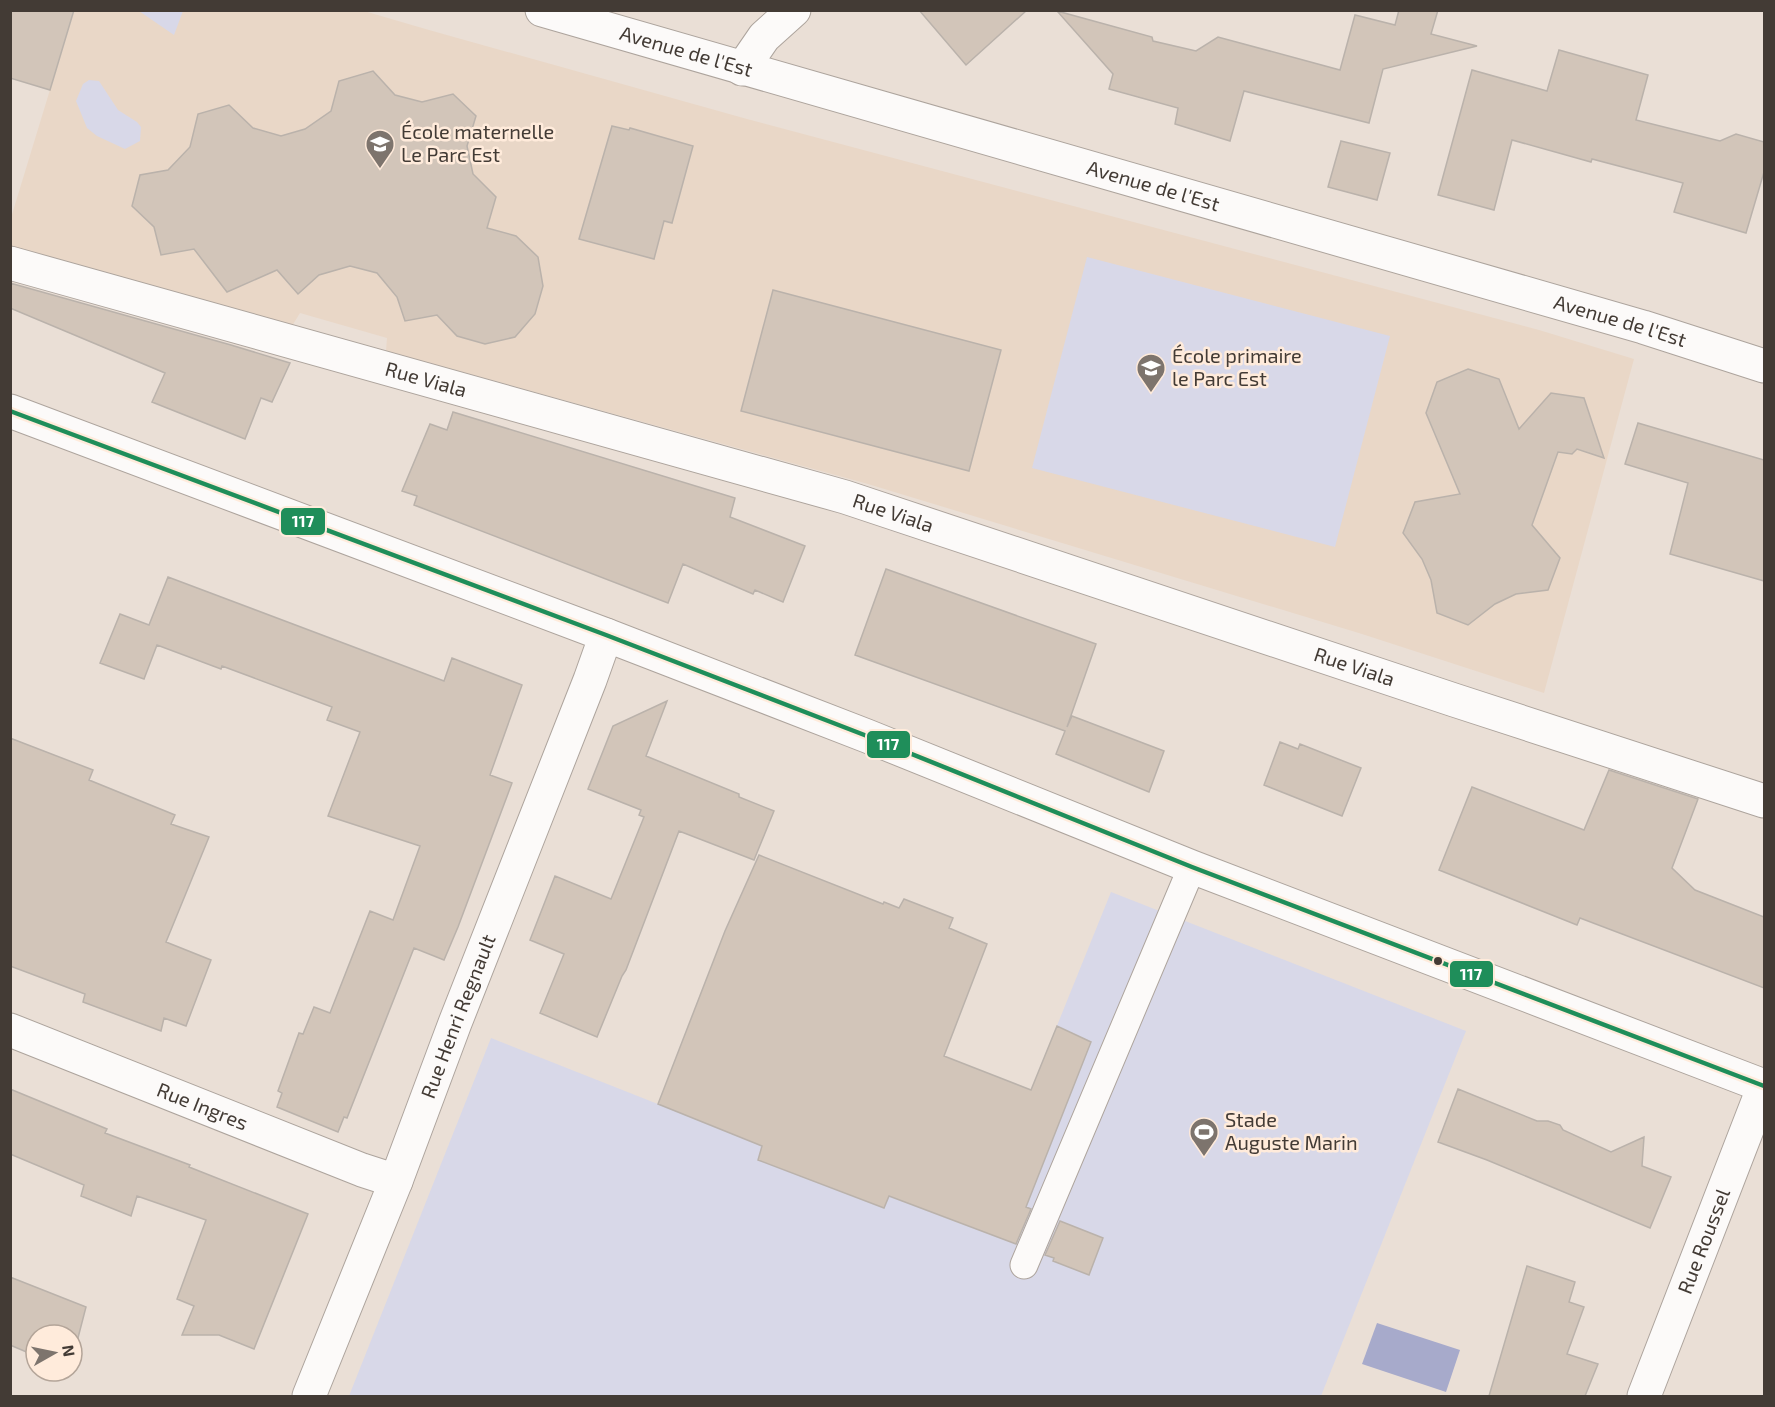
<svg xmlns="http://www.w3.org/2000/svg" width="1775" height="1407" viewBox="0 0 1775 1407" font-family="'Exo 2',sans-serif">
<rect width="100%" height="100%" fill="#eadfd6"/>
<path fill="#e9d7c7" d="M74 11H364L429 30 747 119 1539 330 1634 359 1544 693 1362 634 868 484 386 351 387 338 300 313 292 326 11 251 10 221Z"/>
<path fill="#d8d8e8" d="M139 11H183L174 35Z
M89 80 99 81 118 110 137 122 141 127 140 141 125 149 97 136 87 128 76 101 83 84Z
M1087 257 1390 336 1335 547 1032 468Z
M1111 892 1466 1031 1321 1396H349L491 1038 964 1225 1021 1087 1031 1090Z"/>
<path fill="#a7aacb" d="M1377 1323 1460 1350 1446 1392 1362 1364Z"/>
<path fill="#d2c5b9" stroke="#bab2ab" stroke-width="1.5" d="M10 10H74L50 90 10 78Z
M919 10H1027L966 65Z
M1399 10H1438L1431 34 1477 46 1383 69 1369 123 1244 91 1230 141 1175 124 1178 108 1109 89 1113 74 1057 11 1152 37 1153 41 1196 51 1218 37 1340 70 1355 15 1395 25Z
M1559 50 1648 75 1636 120 1720 141 1736 134 1764 142V172L1746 233 1674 212 1683 183 1592 159 1591 162 1512 140 1494 210 1438 195 1472 70 1547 91Z
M373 71 395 95 422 102 453 94 476 116 467 146 473 174 496 197 487 228 516 236 538 257 543 286 535 314 515 337 485 344 457 336 437 315 405 321 397 297 377 273 350 266 319 275 298 294 277 270 227 292 194 249 161 255 154 227 132 206 140 175 168 170 190 147 198 114 229 105 253 128 281 136 305 129 331 111 339 81Z
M612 126 629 130 630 128 693 146 672 223 664 221 654 259 579 239Z
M1341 141 1390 153 1377 200 1328 187Z
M10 283 231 345 290 363 272 402 261 398 245 439 152 402 165 373 10 308Z
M773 290 1001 350 969 471 741 411Z
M1468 369 1499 379 1519 429 1551 393 1584 398 1604 458 1577 449 1572 454 1558 452 1532 525 1560 558 1548 590 1516 594 1495 604 1468 625 1437 613 1431 580 1422 559 1403 533 1415 502 1460 494 1426 413 1437 382Z
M453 412 735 498 730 517 805 546 783 602 755 590 753 594 683 564 668 603 414 505 417 496 402 491 430 424 447 430Z
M1638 423 1764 460V581L1670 554 1688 483 1625 464Z
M886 569 1096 644 1067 727 1072 716 1164 751 1149 792 1056 754 1065 731 855 655Z
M168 577 444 681 452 658 522 685 490 775 512 783 458 927 444 960 414 948 347 1118 344 1117 338 1132 277 1107 282 1093 278 1091 299 1033 303 1034 314 1007 330 1013 370 911 393 920 420 846 328 816 360 732 327 720 332 707 222 666 221 669 157 645 144 679 100 663 120 614 149 625Z
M667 701 646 756 739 794V797L774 811 754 860 679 831 626 970 622 976 597 1037 540 1013 564 954 530 940 555 876 611 899 644 817 639 815 641 810 588 789 613 726Z
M10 738 93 770 89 780 175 815 171 824 209 837 166 942 211 960 186 1026 164 1018 161 1031 83 1002 85 994 10 966Z
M1280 742 1298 749 1300 744 1361 768 1342 816 1264 785Z
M1609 770 1698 799 1672 868 1695 890 1764 917V988L1580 918 1577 925 1439 870 1472 787 1584 830Z
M759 855 883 904 884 902 899 908 904 899 953 918 949 928 987 944 944 1056 1031 1090 1057 1026 1091 1042 1026 1207 1031 1209 1016 1244 889 1196 884 1208 758 1160 762 1146 658 1104 725 931Z
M10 1089 107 1129 105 1133 190 1165 189 1167 308 1214 254 1349 219 1335H182L194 1306 177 1299 206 1220 137 1196 131 1216 81 1196 84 1185 10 1154Z
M1458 1089 1537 1121H1548L1560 1125 1563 1130 1611 1152 1644 1137 1642 1166 1671 1177 1650 1228 1487 1160 1438 1142Z
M1060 1221 1103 1238 1089 1275 1053 1261 1054 1258 1045 1255Z
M1527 1266 1575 1282 1569 1302 1584 1307 1567 1354 1598 1364 1585 1396H1489Z
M10 1277 86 1307 72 1361V1335H36V1356L10 1345Z"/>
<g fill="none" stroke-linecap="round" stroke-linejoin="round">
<g stroke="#ada49d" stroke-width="29">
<path id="service" d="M1024 1265 1192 867"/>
</g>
<g stroke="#ada49d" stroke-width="35">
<g id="minor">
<path id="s1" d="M542 10 1643 327 1764 366"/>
<path d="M742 69 764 37 794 10"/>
<path id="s2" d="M10 263 845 497 1454 700 1764 801"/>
<path id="s3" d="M10 1030 362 1170 396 1181"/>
<path id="s4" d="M309 1396 396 1181 455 1023 590 680 606 635"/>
<path id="s5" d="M1644 1396 1764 1086"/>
</g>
</g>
<g stroke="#ada49d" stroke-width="35">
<path id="secondary" d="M10 411 606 635 867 736 1192 867 1764 1086"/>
</g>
<use href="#service" stroke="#fcfaf9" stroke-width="27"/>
<use href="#minor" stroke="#fcfaf9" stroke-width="33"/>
<use href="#secondary" stroke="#fcfaf9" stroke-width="33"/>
<g stroke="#ffebdb" stroke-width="9">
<path id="bus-1" d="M10 411 606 635 867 736 1192 867 1764 1086"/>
</g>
<use href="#bus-1" stroke="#1f8e5a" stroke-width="4.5"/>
</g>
<defs>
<g id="school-pin" transform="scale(1.5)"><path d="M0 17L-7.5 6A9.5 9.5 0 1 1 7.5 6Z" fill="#7d746d" stroke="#ffebdb"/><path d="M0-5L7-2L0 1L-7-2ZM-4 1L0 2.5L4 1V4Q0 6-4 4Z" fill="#fff"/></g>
<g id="stadium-pin" transform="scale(1.5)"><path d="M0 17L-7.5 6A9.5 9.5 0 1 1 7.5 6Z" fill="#7d746d" stroke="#ffebdb"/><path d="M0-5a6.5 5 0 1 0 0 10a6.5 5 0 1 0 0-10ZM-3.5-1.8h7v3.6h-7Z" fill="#fff"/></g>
</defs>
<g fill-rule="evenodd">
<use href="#school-pin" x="380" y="144"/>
<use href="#school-pin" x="1151" y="368"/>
<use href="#stadium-pin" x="1204" y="1132"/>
</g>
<circle fill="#433b35" stroke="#ffebdb" stroke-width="2" cx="1438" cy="961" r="5"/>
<g text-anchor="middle" stroke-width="5" stroke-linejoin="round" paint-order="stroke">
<g font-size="20" fill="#433b35" stroke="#ffebdb">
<text dy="7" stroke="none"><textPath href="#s1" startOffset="150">Avenue de l'Est</textPath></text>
<text dy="7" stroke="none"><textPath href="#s1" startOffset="636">Avenue de l'Est</textPath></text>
<text dy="7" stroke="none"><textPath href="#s1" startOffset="1122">Avenue de l'Est</textPath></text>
<text dy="7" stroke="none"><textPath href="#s2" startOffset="432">Rue Viala</textPath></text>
<text dy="7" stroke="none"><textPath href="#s2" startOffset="918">Rue Viala</textPath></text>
<text dy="7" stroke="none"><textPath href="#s2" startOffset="1404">Rue Viala</textPath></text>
<text dy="7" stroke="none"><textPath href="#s4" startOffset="408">Rue Henri Regnault</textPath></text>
<text dy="7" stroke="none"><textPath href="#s3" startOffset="207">Rue Ingres</textPath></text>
<text dy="7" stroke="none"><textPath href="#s5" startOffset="166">Rue Roussel</textPath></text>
</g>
<g font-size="20" fill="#433b35" stroke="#ffebdb" text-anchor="start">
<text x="401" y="139">École maternelle<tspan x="401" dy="23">Le Parc Est</tspan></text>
<text x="1172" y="363">École primaire<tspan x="1172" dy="23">le Parc Est</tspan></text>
<text x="1225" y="1127">Stade<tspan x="1225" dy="23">Auguste Marin</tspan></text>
</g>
</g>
<g stroke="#ffebdb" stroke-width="2">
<rect x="280" y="507" width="46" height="29" rx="6" fill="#1f8e5a"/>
<rect x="866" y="730" width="45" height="29" rx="6" fill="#1f8e5a"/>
<rect x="1449" y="960" width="45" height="28" rx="6" fill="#1f8e5a"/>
</g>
<g font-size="16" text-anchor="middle" font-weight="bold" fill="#fff">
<text x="303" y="527">117</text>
<text x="888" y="750">117</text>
<text x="1471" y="980">117</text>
</g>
<rect width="1775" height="1407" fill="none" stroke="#433b35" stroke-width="24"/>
<g transform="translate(54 1353) rotate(81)"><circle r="28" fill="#ffebdb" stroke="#b4a599" stroke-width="1.5"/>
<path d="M0-4.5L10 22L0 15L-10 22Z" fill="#7d746d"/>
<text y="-9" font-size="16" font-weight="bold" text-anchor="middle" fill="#433b35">N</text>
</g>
</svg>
